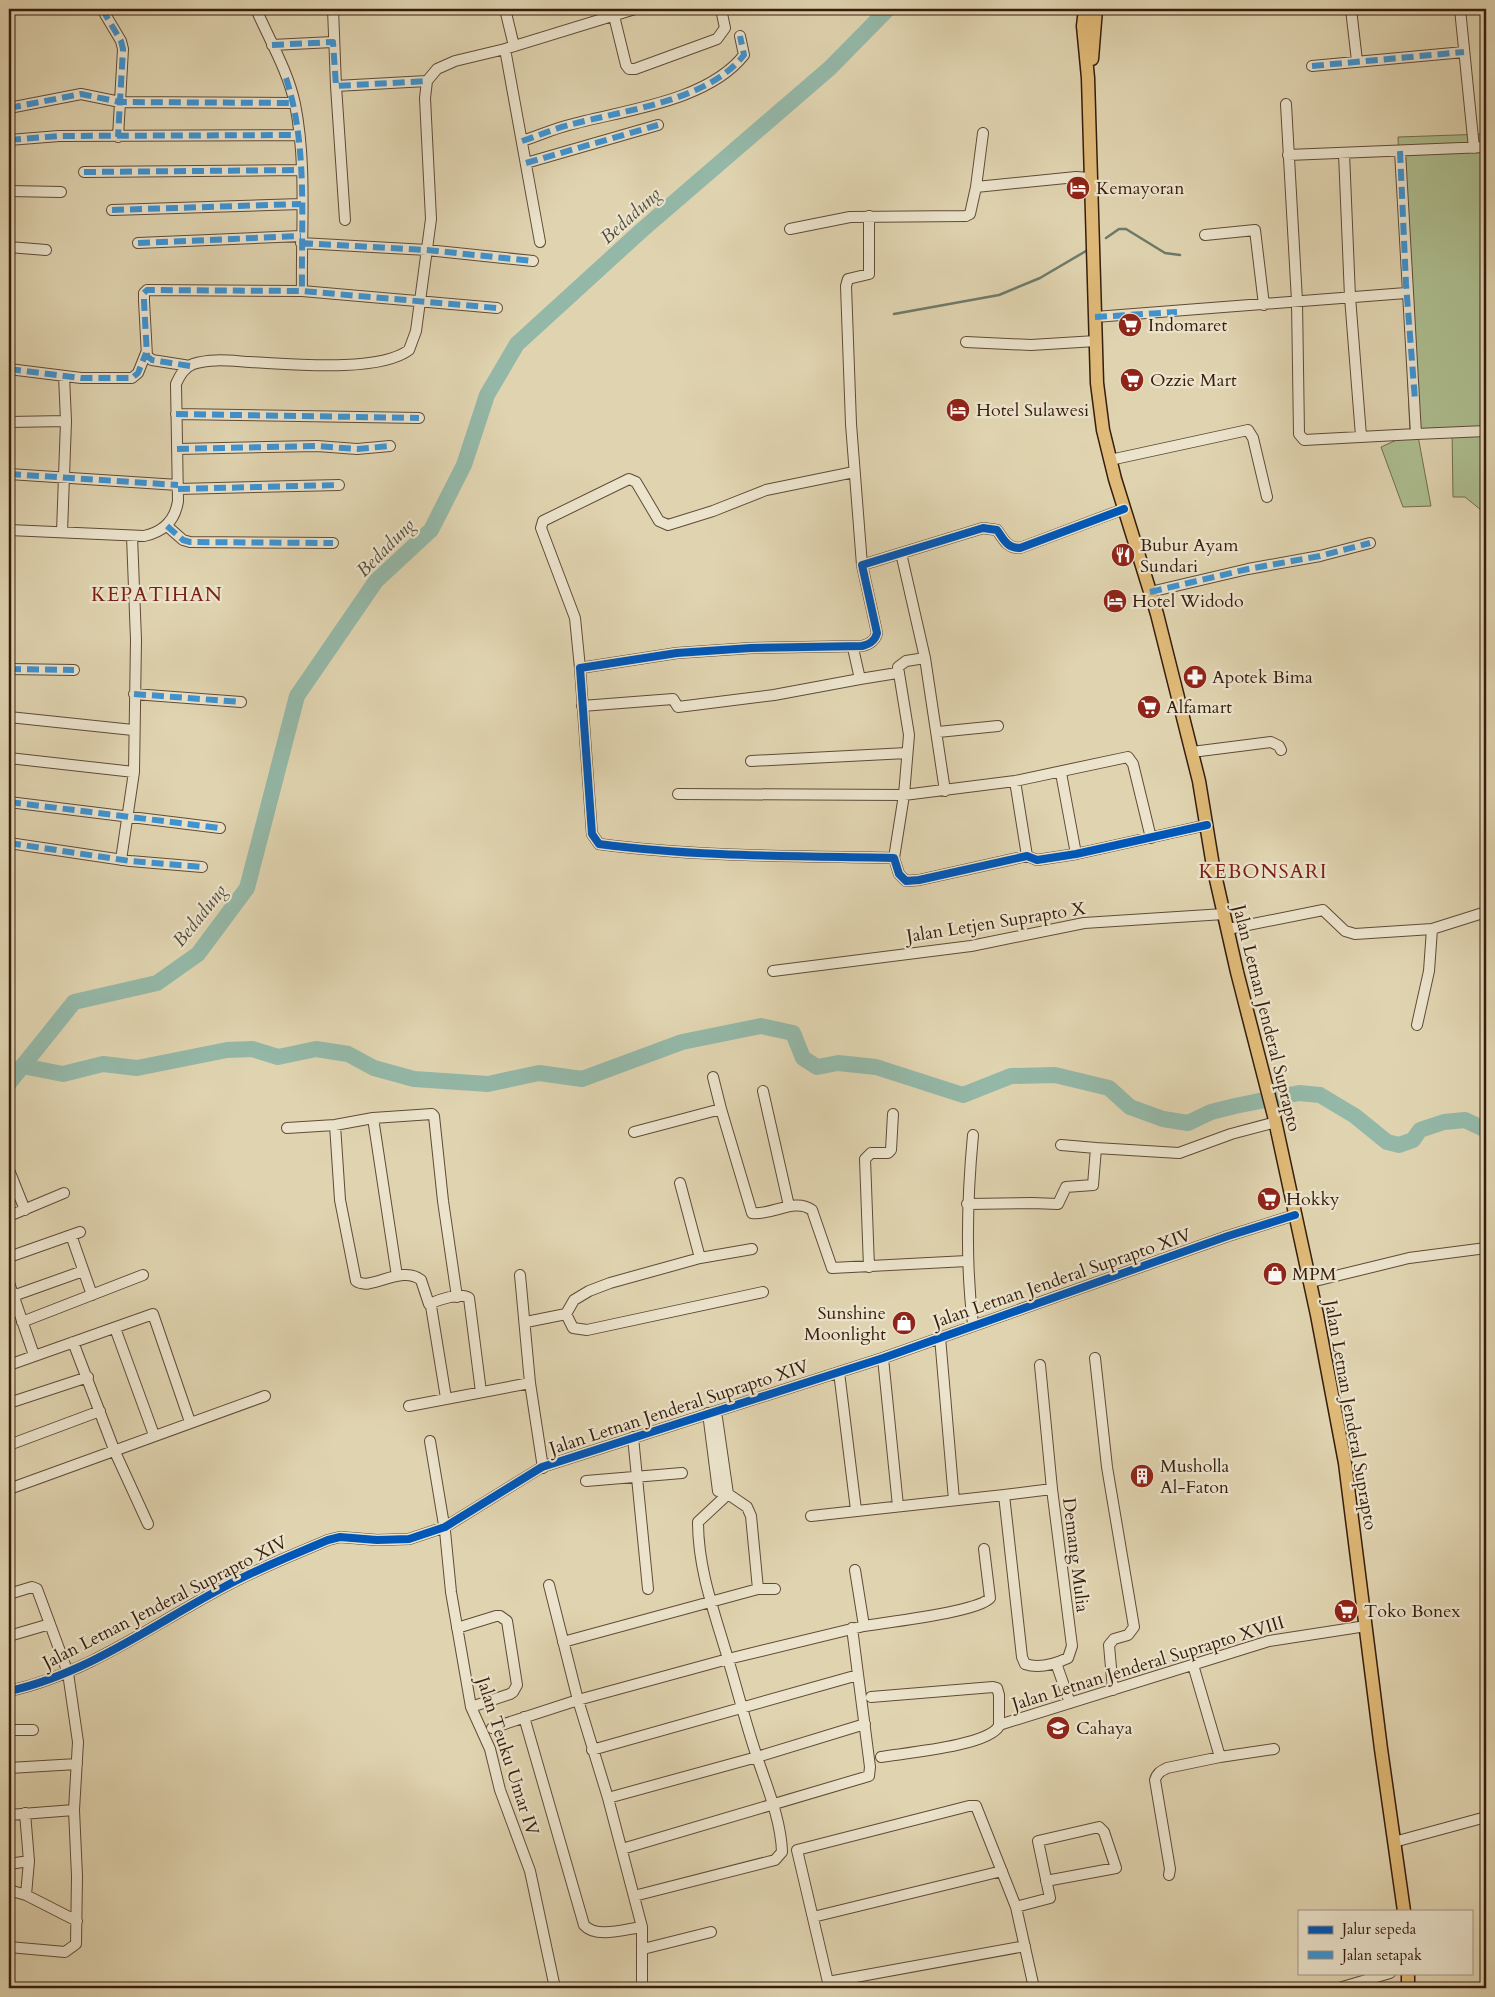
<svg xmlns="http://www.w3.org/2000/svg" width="1495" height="1997" viewBox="0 0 1495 1997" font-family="Cardo,serif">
<rect width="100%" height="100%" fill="#e0d4b0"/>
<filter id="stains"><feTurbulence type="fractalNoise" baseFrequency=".004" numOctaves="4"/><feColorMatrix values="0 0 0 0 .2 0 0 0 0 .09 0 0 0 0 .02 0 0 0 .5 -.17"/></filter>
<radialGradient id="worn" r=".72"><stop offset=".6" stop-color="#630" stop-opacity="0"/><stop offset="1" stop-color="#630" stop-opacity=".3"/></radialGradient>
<path fill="#adbe90" stroke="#726e4e" d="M1486 134V514L1465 497H1453L1452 430 1418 436 1431 506 1403 507 1381 447 1410 434 1398 137Z"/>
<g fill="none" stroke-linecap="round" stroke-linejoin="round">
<path stroke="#6e7a6a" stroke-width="2.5" d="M1106 238 1119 229H1126L1165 253 1180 255
M894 314 999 295 1040 278 1086 251"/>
<path stroke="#94b8a8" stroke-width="16" d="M22 1066 63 1074 103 1064 137 1068 227 1050 252 1049 278 1057 316 1049 348 1054 374 1068 414 1079 488 1084 539 1073 582 1079 682 1042 761 1026 793 1033 803 1058 817 1067 838 1063 876 1067 963 1095 1011 1076 1055 1075 1109 1088 1130 1107 1163 1119 1188 1123 1211 1112 1235 1106 1299 1093 1320 1095 1355 1116 1387 1142 1399 1145 1413 1140 1420 1130 1444 1122 1465 1120 1486 1130
M9 1083 74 1002 157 983 198 954 247 888 297 696 376 581 431 530 464 465 487 395 517 344 642 230 830 68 888 9"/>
<g stroke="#604b36" stroke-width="12">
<path id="minor" d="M102 9 121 41 123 49 118 137
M256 9C269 39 288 71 295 104 307 164 301 230 302 291
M333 9 336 86 427 81
M505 9 514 46
M1351 9 1357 61
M1460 9 1474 148
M614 16 626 65 629 69H635L717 39 725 28 721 9
M272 45 333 42
M505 49 540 242
M1312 66 1464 52
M336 86 345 220
M1286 104 1297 301 1299 434 1304 440 1416 434 1400 151
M9 108 81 94 120 102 294 103
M9 140 59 136 299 135
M522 141C538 136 553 129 569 125 623 110 707 102 744 55L740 36
M1344 153 1350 297 1361 436
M1288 155 1486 147
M526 163 658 125
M84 172 301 170
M976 187 983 133
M9 191 61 192
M112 210 301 204
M790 229 850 217 966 216 970 214 976 187 1076 177 1090 178
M1205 235 1255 230 1264 305
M138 243 301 236
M301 243 427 250 533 261
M9 247 46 250
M1095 317 1406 293
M966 342 1031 345 1096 341
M190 366 152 360 147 356 144 301V293L147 290 302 291 497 308
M9 369 81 378H132L138 373 146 353
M176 414 419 418
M9 422 66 421
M1416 434 1486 431
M177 449 317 446 357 449 390 446
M1110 460 1248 430 1253 438 1267 497
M9 474 178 485
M178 489 339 485
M1124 509 1020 548C1007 548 1004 540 997 530L983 528 862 565 877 633C875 641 870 644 862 646L751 648 677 653 580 668 592 834 599 844C696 857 796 856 894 858L899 874 906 881 919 880 1027 856 1037 860 1076 854 1207 825
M167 526 183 540 190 542 333 543
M9 530 144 536C163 532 175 521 178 501L176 384C180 375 184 368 193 364 211 358 232 361 250 362 290 364 378 373 409 350L416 331 431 219 425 98 427 81 437 69 455 61 505 49 635 9
M62 532 66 421 64 376
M901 553 925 658 945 791
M862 565 851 424 846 286 848 279 869 274V216
M1150 592 1248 569 1320 556 1370 543
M580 668 575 618 541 528 543 521 629 479 636 482 659 521 668 525 713 511 766 490 854 472
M9 669 74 670
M860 679 897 673
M134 694 241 702
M582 706 673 699 678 707 774 695 860 679 853 648
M9 717 133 730
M938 732 998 726
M1192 752 1271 742 1279 746 1281 750
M9 758 134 772
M751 761 907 753
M1061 773 1076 854
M1015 781 1027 856
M678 794 904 795 1015 781 1128 757 1133 764 1151 838
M9 802 220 828
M9 843 130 861 202 867
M894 858 904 795 909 735 898 667 906 661 925 658
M121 860 134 772 136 640 132 536
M1228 929 1323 910 1345 931 1355 934 1432 929 1486 912
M773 971 971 946 1084 923 1224 914
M1417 1025 1429 971 1432 929
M713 1077 721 1109
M763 1091 789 1206
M373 1118 397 1276
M335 1125 340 1200 356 1281C371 1292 401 1264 421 1280L429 1304
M287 1128 335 1125 373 1118 432 1114 434 1116 443 1201 457 1297
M634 1132 721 1109 752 1213C771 1216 795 1197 812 1210L832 1268 967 1261
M973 1135C967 1199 965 1260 973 1324
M1061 1145 1096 1148
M9 1170 25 1210
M680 1183 700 1258
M967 1204 1032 1203 1058 1204 1066 1187 1093 1185 1096 1148 1179 1153 1231 1134 1276 1122
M9 1216 64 1193
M71 1235 92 1295
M9 1257 80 1232
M869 1267 865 1159 871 1153H888L891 1150 893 1114
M520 1275 530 1383 543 1468
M1311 1282 1409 1258 1486 1248
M9 1283 34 1355
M13 1296 83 1271
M566 1314 573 1328 587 1330 763 1292
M22 1322 143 1275
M526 1322 566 1314 574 1300 589 1291 610 1283 700 1258 752 1249
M115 1328 154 1435
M940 1337 954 1500
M73 1342 115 1452 148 1524
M883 1358 898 1506
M1095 1358 1107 1467 1134 1627 1128 1635 1114 1639 1109 1645 1113 1690
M9 1365 153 1314 190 1422
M1040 1365 1052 1489
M839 1372 856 1510
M446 1398 431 1306 429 1304C438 1300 460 1292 469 1298L481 1392
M9 1403 88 1377
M409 1406 530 1383
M708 1413 718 1491
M633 1437 648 1589
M430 1441 445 1531 451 1592 471 1707 490 1749 500 1790 530 1871 555 1988
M9 1445 100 1411
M586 1481 682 1473
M9 1489 265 1396
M1052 1489 1072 1646 1068 1658C1055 1664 1039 1669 1025 1664L1022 1657 1004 1495Z
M728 1494 747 1507 751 1516 758 1589
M811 1516 1004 1495
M855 1570 864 1626C888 1622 978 1612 990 1598L984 1549
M549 1585 578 1700 608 1798 642 1927V1988
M9 1594 32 1587 37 1589 68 1673 78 1742 74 1810 77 1876 76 1944 65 1952 9 1947
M457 1628 496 1616H500L507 1621 517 1685 513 1692 510 1694 471 1707
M9 1636 50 1624
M563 1642 758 1589H775
M1056 1663 1070 1703
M9 1691C87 1674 154 1624 224 1587 257 1569 293 1555 328 1540L340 1537 377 1540 409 1539 445 1527 542 1467 883 1358 1228 1236 1295 1215
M871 1697 993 1687 997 1688 999 1695V1726C988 1746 904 1753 881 1757
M524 1717 584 1925C596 1939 626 1929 642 1927
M999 1725 1269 1641 1366 1626
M492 1728 578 1700 728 1659 864 1626
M9 1730H33
M592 1750 858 1675
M1220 1757 1274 1749
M9 1768 77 1764
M608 1798 757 1757 865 1724
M25 1813 29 1861 26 1895
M9 1815 74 1810
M1394 1842 1486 1817
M622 1849 869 1776 870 1767 852 1628
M9 1864 29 1861
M1169 1875 1170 1869 1155 1780C1157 1773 1161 1771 1167 1768L1220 1757 1193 1665
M9 1890 26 1895 77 1921
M634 1896 775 1860 782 1852C781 1820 767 1787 757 1757 746 1725 738 1692 728 1659 715 1614 698 1570 698 1522L728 1494 717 1418
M1016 1907 1050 1898 1038 1841 1099 1827 1104 1832 1116 1868 1046 1881
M813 1917 1002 1871
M1025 1946 828 1982 797 1850 969 1806H976L1016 1907 1034 1988
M643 1949 711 1932
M1339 1988 1390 1973"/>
</g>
<g stroke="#361d0d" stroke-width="15">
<path id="major" d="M1085 9 1083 26 1088 78 1097 383 1103 430 1115 479 1157 614 1199 781 1213 866 1237 972 1274 1116 1317 1315 1345 1463 1381 1749 1404 1911
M1092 59 1096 9
M1408 1973V1988"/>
</g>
<use href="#minor" stroke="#ebe3cc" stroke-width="10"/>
<use href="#major" stroke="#e0ba78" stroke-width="12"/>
<path stroke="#3e94d2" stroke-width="6" stroke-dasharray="12 6" stroke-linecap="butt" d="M102 9 121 41 123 49 118 137
M272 45 333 42 336 86 427 81
M1312 66 1464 52
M286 78C308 146 301 220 302 291
M9 108 81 94 120 102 294 103
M9 140 59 136 299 135
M522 141C538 136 553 129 569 125 623 110 707 102 744 55L740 36
M1400 151 1406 284 1415 400
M526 163 658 125
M84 172 301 170
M112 210 301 204
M138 243 301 236
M301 243 427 250 533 261
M1095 317 1177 312
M190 366 152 360 147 356 144 301V293L147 290 302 291 497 308
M9 369 81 378H132L138 373 146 353
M176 414 419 418
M177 449 317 446 357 449 390 446
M9 474 178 485
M178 489 339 485
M167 526 183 540 190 542 333 543
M1150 592 1248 569 1320 556 1370 543
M9 669 74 670
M134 694 241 702
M9 802 220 828
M9 843 130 861 202 867"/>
<g stroke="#ebe3cc" stroke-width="11">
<path id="cycleway" d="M1124 509 1020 548C1007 548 1004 540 997 530L983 528 862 565 877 633C875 641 870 644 862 646L751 648 677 653 580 668 592 834 599 844C696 857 796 856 894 858L899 874 906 881 919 880 1027 856 1037 860 1076 854 1207 825
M9 1691C87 1674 154 1624 224 1587 257 1569 293 1555 328 1540L340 1537 377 1540 409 1539 445 1527 542 1467 883 1358 1228 1236 1295 1215"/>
</g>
<use href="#cycleway" stroke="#0057b8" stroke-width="8"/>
</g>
<defs>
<g id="hotel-disc" transform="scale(1.25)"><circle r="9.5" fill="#8f2418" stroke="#ebe3cc"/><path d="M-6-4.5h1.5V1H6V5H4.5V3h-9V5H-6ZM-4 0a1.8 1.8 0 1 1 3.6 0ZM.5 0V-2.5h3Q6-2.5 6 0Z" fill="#fff"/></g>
<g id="supermarket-disc" transform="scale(1.25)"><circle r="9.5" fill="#8f2418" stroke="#ebe3cc"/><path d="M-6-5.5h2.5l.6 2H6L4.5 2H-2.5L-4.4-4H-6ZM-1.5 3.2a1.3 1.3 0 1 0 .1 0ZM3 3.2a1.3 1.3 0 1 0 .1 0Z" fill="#fff"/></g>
<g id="restaurant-disc" transform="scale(1.25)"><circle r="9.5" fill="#8f2418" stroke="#ebe3cc"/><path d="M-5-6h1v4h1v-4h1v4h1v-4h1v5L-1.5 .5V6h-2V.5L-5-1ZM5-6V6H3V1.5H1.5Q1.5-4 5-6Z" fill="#fff"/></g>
<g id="pharmacy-disc" transform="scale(1.25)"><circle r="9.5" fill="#8f2418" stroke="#ebe3cc"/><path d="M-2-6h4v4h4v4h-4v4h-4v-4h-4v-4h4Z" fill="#fff"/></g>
<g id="shop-disc" transform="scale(1.25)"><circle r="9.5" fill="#8f2418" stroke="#ebe3cc"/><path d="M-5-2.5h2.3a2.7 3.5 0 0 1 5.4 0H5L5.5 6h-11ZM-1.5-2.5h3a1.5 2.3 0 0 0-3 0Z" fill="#fff"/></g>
<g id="building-disc" transform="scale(1.25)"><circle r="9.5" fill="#8f2418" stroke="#ebe3cc"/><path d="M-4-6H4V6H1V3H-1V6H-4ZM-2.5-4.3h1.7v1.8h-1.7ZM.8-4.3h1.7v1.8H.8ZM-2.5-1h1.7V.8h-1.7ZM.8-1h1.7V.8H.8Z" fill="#fff"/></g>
<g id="school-disc" transform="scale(1.25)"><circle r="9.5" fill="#8f2418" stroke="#ebe3cc"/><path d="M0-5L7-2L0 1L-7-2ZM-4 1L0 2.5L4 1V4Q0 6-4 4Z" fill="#fff"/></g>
</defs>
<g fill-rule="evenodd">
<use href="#hotel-disc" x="1078" y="188"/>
<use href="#supermarket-disc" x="1130" y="325"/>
<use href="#supermarket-disc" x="1132" y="380"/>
<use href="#hotel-disc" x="958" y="410"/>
<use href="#restaurant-disc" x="1123" y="555"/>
<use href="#hotel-disc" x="1115" y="601"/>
<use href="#pharmacy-disc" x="1195" y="677"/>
<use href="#supermarket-disc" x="1149" y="707"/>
<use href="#supermarket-disc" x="1269" y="1199"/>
<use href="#shop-disc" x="1275" y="1274"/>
<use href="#shop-disc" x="904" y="1323"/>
<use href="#building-disc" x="1142" y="1476"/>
<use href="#supermarket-disc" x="1346" y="1611"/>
<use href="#school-disc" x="1058" y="1728"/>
</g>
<g text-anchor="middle" stroke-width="4.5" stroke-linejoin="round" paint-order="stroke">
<g font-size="18" fill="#361d0d" stroke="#ebe3cc" text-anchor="start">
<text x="1096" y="194">Kemayoran</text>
<text x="1148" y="331">Indomaret</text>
<text x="1150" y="386">Ozzie Mart</text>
<text x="976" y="416">Hotel Sulawesi</text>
<text x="1140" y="551">Bubur Ayam<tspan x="1140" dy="21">Sundari</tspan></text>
<text x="1132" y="607">Hotel Widodo</text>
<text x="1212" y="683">Apotek Bima</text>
<text x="1166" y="713">Alfamart</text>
<text x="1286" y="1205">Hokky</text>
<text x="1292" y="1280">MPM</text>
<text x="886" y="1319" text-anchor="end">Sunshine<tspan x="886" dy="21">Moonlight</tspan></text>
<text x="1160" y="1472">Musholla<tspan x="1160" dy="21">Al-Faton</tspan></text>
<text x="1364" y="1617">Toko Bonex</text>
<text x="1076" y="1734">Cahaya</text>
</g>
<g font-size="18" fill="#361d0d" stroke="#ebe3cc">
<text transform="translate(996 922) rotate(-9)" y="6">Jalan Letjen Suprapto X</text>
<text transform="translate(1267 1018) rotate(76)" y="6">Jalan Letnan Jenderal Suprapto</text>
<text transform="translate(1062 1278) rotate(-19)" y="6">Jalan Letnan Jenderal Suprapto XIV</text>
<text transform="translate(679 1407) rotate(-18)" y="6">Jalan Letnan Jenderal Suprapto XIV</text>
<text transform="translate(1351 1415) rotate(80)" y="6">Jalan Letnan Jenderal Suprapto</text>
<text transform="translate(1076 1555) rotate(83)" y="6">Demang Mulia</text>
<text transform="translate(165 1602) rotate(-27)" y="6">Jalan Letnan Jenderal Suprapto XIV</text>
<text transform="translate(1148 1663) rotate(-17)" y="6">Jalan Letnan Jenderal Suprapto XVIII</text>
<text transform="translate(508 1756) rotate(72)" y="6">Jalan Teuku Umar IV</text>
</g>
<g font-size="19" font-style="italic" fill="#524c3c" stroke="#ebe3cc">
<text transform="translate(630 215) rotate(-42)" y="7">Bedadung</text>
<text transform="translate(385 547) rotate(-45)" y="7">Bedadung</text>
<text transform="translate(199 915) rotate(-51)" y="7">Bedadung</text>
</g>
<g font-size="20" letter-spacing="1" fill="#7a1f14" stroke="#ebe3cc">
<text x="157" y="601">KEPATIHAN</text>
<text x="1263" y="878">KEBONSARI</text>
</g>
</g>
<rect width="1495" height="1997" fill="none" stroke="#e0d4b0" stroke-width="30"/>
<rect x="10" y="10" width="1475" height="1977" fill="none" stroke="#361d0d" stroke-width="2.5"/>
<rect x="15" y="15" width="1465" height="1967" fill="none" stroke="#361d0d"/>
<rect x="1298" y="1910" width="175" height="65" fill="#ebe3cc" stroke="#a39480"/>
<rect x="1308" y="1926" width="25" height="8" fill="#0057b8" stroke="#a39480"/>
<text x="1342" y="1934" font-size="15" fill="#361d0d">Jalur sepeda</text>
<rect x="1308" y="1951" width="25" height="8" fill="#3e94d2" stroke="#a39480"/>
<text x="1342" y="1960" font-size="15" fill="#361d0d">Jalan setapak</text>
<rect width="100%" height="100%" filter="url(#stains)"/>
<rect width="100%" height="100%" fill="url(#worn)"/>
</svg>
